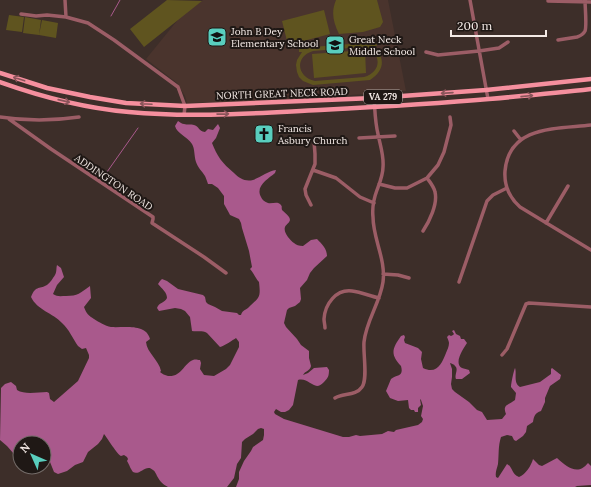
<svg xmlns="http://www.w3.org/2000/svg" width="591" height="487" viewBox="0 0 591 487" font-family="Lora,serif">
<rect width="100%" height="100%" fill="#3d2e29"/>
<path fill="#4a342d" d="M203 0H388L406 91 283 100 187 103 185 96 177 83 146 59 181 16Z"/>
<path fill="#5f541f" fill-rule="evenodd" d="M167 0 202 1 144 47 130 29Z
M336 0H377L383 22 380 27 363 32 339 34C333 22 331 12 336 0Z
M324 10 330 34 288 45 282 21Z
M9 15 24 17 22 32 6 30Z
M25 17 41 20 39 35 23 33Z
M42 20 58 23 56 38 39 35Z
M376 42 377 46H374C386 59 384 71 370 80L313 85 303 81 299 77 297 72 296 65 297 60 302 52H299V48ZM362 47C382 50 383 72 364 77L315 81C297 77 294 57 313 51Z
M365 50 366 73 314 78 312 54Z"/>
<path fill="#a9598c" d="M178 121C180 122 182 124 184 124 187 125 191 124 194 125 200 127 198 131 205 132L208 129 213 130 218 124 220 128 216 138 212 143C217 156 222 163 234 173 239 178 245 182 253 180 261 177 268 171 276 170L275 173C268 179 255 186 261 197 262 200 265 202 268 203 272 204 277 201 280 204 283 207 281 206 282 210 284 212 287 214 289 217 292 222 287 223 285 227 283 232 290 240 294 243 296 245 299 246 303 246L311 240 317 239C322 244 327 249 327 256L314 268 310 273 307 280 300 288 301 299 300 302 295 306 289 308 287 310 284 323 286 327 297 339 301 345 309 351V358L311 366C310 371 305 371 303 375L308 373 314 368 327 367 329 370C329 376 328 378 324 382 314 393 310 377 298 380L293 405 289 410 285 412H281L276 409 274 412 275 414 284 419 343 437H349L356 435 360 436 382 434 388 431 394 432 396 430 418 425 422 422 423 419 421 416 423 406 421 400 420 399 421 405 418 408V412H415L414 410H411L409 408 408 400 398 401 390 398 386 391 391 379C397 374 404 377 401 366 390 354 392 349 401 336L404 335 405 337 404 340 405 343 418 348 422 352 421 359 423 368C437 375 442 363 446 353 447 350 449 347 449 343 449 342 448 339 447 337L449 335 451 336 453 335 454 334 452 331 454 330 456 334 460 336 461 339H464L467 343C464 348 453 363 462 368 464 369 467 369 469 370L470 373 462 379H456C454 375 459 369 455 366 454 364 452 364 450 363L452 369V377L451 384 452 389 455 392 469 402 477 410 482 412 487 420 502 419 506 414C502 404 509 405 515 400L516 393 511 387C511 383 514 370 515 368 517 373 513 383 520 387L540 382 551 374V369L552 368 561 375 560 379 550 386 545 398V402L541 411C535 413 534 416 533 422L527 426 526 432 523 436 516 441 514 440 512 436 507 435 501 437C498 446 499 455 498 464 497 469 495 472 496 477L498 478 507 464C513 467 511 474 519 477 526 474 531 466 533 459L539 465 542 466 557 458C567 467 578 476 588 463L591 466V485L577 486 575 487H236L239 479V472L244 461 251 451 253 447 263 440 264 435V429L261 428 258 429 253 434 245 439 242 442 241 458 237 464 234 478 227 487H168C162 484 160 481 157 476 156 474 155 471 153 470 146 463 140 476 133 472 131 470 129 464 127 461L128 459 127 457 124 455 121 456C117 454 108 439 104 434L102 439 98 444 88 452 83 462 75 465 67 471 58 474 54 472 50 462 44 455V443H20V454H14L7 446 0 440 1 388 5 384 11 382 16 386 17 390C25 395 38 392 47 392L49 393 50 399 54 402 78 381 89 358V355L86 348 82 349 78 346C73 339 69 329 62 323 53 313 37 310 31 297 36 285 38 290 47 285 50 283 53 278 55 275 57 272 56 268 57 265L61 268 64 277 57 285 53 294C57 297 61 296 66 296 78 296 80 293 90 286L91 298 84 307C86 313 89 316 94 319 99 322 105 326 111 327 124 328 146 323 150 339L146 342C147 353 159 360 161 371L160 372C162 374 165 375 168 376 182 377 183 364 193 360 196 359 197 360 200 360L201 363 200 369 204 375 214 376 226 369 230 365 239 347V342L236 338C233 340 224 346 220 347L207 333C202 330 197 332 192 331L190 317 185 311 181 309 175 308 159 311 157 308C159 302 165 303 167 298 167 292 162 289 158 284L160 281 162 279 167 281 178 289 203 295 205 297 206 302 208 304 215 307 222 311 237 313 239 315H241C242 311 245 310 248 308 259 297 261 299 259 282 255 278 254 273 250 269L252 267 249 251 242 228 241 223 239 219 230 215 229 213 224 204V196L218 188 212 184H208C207 181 206 178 205 176 202 171 198 168 196 162 194 156 195 149 192 144 187 136 177 134 175 126Z"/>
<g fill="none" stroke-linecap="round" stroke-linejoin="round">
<path stroke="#a9598c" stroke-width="1" d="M111 16 120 0
M107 172 138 128"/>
<path stroke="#9c5d66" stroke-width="3.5" d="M65 0 66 17
M470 0 488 99
M548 1 591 2
M21 14 36 16 47 15 66 17 88 23 114 40 178 87 185 106 184 115
M558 40 577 37C580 36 583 35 585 31 587 26 585 7 585 0
M426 52 438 55 479 51 499 48 508 42
M0 117C26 121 52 121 79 117
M9 119 51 149 153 217V219L152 223 204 257 226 273
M591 125C557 129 509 125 505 171 504 185 510 198 520 207L591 250
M514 131 521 140
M359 138 395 136
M313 170 336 178 360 197 374 203
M379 184 395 188H407L427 178 438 165 444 152 451 125 450 117
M311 205 306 195 305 189 315 164V154L314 141
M546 223 568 186
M423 231C429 222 438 204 435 192 434 187 430 182 427 178
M383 274 398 275 409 278
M459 282 487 201 493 195 507 188
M325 328C325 325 324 322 324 319 325 304 336 289 352 291 361 292 370 296 379 298
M502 355 507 349 526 304 529 303 591 307
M335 398C343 393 356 396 362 387 368 379 363 354 364 342 366 321 380 303 383 282 386 259 373 239 373 217 372 208 374 198 377 190 380 182 383 175 383 167 384 155 380 145 378 134 375 122 375 110 374 98"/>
<path stroke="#f58f9e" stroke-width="4.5" d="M0 73 47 88 90 97 126 103 185 106 374 98 486 90 591 79
M0 82C42 97 85 108 129 112 192 118 257 113 320 110 376 107 432 104 489 99 523 96 557 93 591 89"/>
</g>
<defs><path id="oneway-shaft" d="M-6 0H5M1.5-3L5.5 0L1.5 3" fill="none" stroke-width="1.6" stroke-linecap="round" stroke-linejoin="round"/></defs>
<g stroke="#8a545a">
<use href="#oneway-shaft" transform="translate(19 79) rotate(-162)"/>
<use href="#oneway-shaft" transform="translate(447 93) rotate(176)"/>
<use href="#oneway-shaft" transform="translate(527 96) rotate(-6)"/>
<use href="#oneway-shaft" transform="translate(64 101) rotate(13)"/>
<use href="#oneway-shaft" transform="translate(146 104) rotate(-177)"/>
<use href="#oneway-shaft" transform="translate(223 114) rotate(-1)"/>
</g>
<defs>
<g id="school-square" transform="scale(1)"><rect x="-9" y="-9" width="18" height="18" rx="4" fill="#59cebe" stroke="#1f1815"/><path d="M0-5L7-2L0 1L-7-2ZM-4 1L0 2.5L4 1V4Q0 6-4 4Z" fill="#111"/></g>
<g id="church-square" transform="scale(1)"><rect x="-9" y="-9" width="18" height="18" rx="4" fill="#59cebe" stroke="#1f1815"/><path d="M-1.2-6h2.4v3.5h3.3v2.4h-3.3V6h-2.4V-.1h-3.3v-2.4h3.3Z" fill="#111"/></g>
</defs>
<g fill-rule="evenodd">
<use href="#school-square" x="217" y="37"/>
<use href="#school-square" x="335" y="45"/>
<use href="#church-square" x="264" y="134"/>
</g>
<g text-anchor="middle" stroke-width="4" stroke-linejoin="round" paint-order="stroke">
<rect fill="#1f1815" stroke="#b4aba7" stroke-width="1" x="364" y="90" width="38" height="14" rx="3"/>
<g font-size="9" font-weight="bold" fill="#f4eae6">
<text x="383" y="100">VA 279</text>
</g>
<g font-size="10" fill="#f4eae6" stroke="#1f1815" text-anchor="start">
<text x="231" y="35">John B Dey<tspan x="231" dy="12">Elementary School</tspan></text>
<text x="349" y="43">Great Neck<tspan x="349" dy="12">Middle School</tspan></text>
<text x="278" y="132">Francis<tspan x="278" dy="12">Asbury Church</tspan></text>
</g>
<g font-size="10" fill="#f4eae6" stroke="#1f1815">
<text transform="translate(282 93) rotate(-2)" y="4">NORTH GREAT NECK ROAD</text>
<text transform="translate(114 182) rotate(34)" y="4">ADDINGTON ROAD</text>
</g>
</g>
<g transform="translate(32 455) rotate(315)"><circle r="19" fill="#1f1815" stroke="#746c69"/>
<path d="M0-3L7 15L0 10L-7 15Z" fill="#59cebe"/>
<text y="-6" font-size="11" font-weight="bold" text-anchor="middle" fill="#f4eae6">N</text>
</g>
<path d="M451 30v6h95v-6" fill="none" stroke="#f4eae6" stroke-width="2"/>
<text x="457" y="30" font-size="12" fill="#f4eae6" stroke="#1f1815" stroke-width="3" paint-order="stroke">200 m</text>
</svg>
